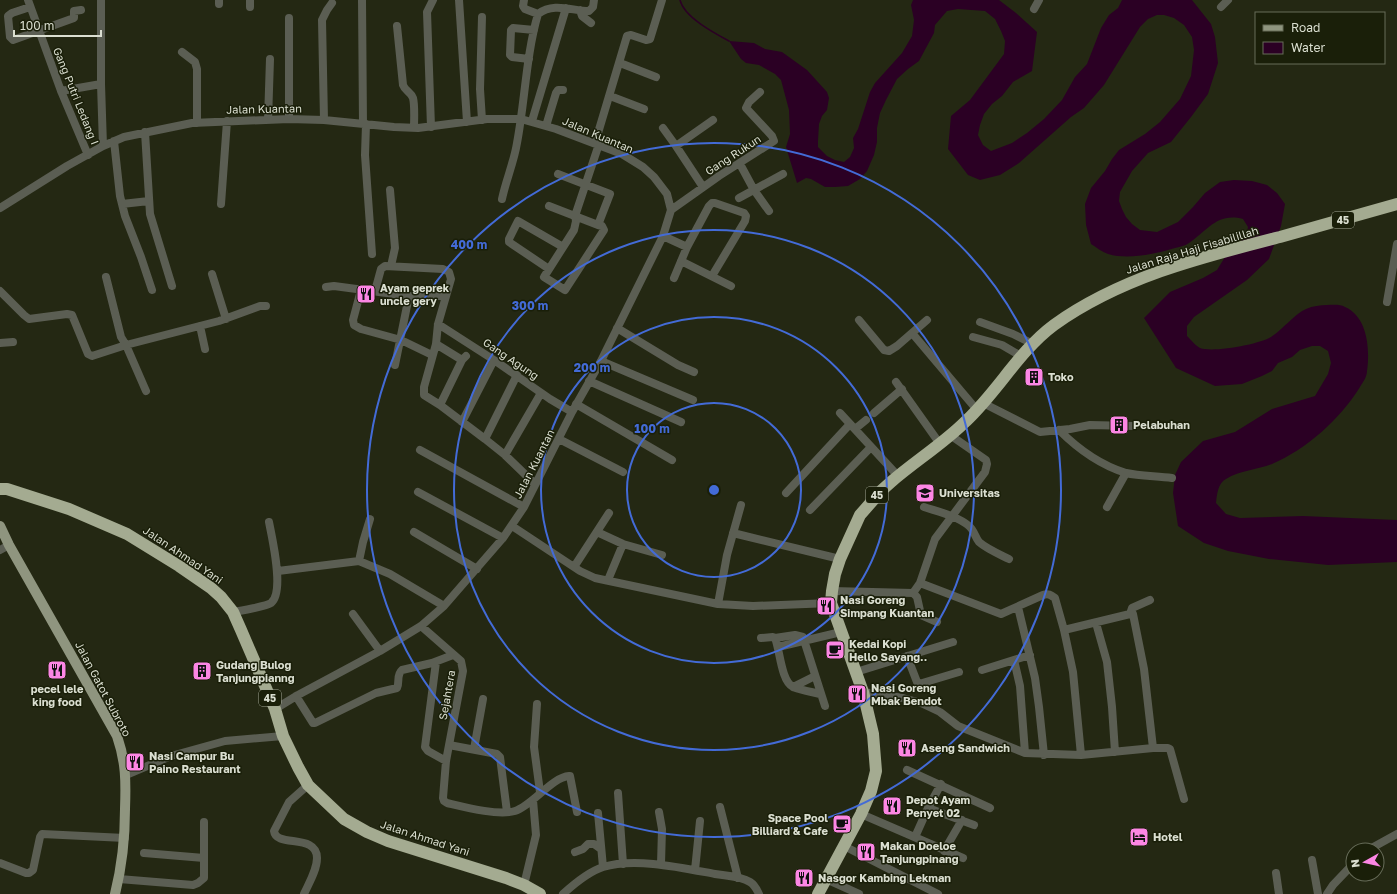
<svg xmlns="http://www.w3.org/2000/svg" width="1397" height="894" viewBox="0 0 1397 894" font-family="'Golos Text',sans-serif">
<rect width="100%" height="100%" fill="#242813"/>
<path fill="#2b0024" d="M913 0H999L1016 13 1037 32 1032 71 1013 82 1002 96 992 104 984 114 980 125 978 135 983 145 991 151 1012 143 1027 133 1044 119 1062 100 1075 77 1087 64 1101 28 1109 15 1118 8 1122 0H1192L1211 24 1215 37 1218 63 1208 94 1191 117 1171 142 1148 153 1132 171 1120 192 1119 201 1122 209 1126 217 1132 224 1140 230 1157 232 1178 222 1193 207 1205 193 1220 182 1234 180 1252 181 1267 185 1277 193 1285 204 1281 226 1269 259 1247 280 1194 317 1187 326V336C1191 340 1196 346 1200 348 1213 353 1260 344 1271 337 1282 330 1296 313 1306 309 1313 306 1320 305 1327 305 1333 305 1340 304 1345 307 1368 317 1370 350 1367 371 1367 377 1363 382 1360 387 1340 419 1307 449 1272 464 1257 470 1240 470 1226 479 1218 483 1217 494 1216 503L1226 514 1240 518 1303 516 1397 520V562L1328 565 1269 559 1228 551 1204 543 1178 526 1173 493 1175 475 1181 462 1203 441 1235 432 1272 409 1315 396 1328 374 1331 363 1328 351 1320 346H1312L1300 350 1292 357 1278 363 1272 371 1262 376 1242 384 1215 386 1176 368 1144 318 1170 292 1203 278 1217 270 1225 257 1246 236 1248 227 1243 219C1217 212 1207 231 1189 243 1185 246 1179 247 1175 248 1155 254 1128 260 1108 254 1102 252 1096 247 1091 244L1086 225 1085 204 1091 188 1105 171 1112 159 1119 150 1145 134 1160 122 1180 99 1191 76 1194 50 1192 37 1184 25 1174 18 1164 15H1157L1148 19 1140 27 1104 85 1084 108 1071 117 1019 163 1000 175 980 180 968 175 948 149 951 116 970 100 1004 54 1005 41 1001 31 995 19 985 11 958 9 947 11 935 25 934 33 919 61 908 69 897 79 886 100 880 113 877 128V142L874 155 867 171 860 179 848 186 835 187H825L811 179 806 178 797 183 786 147 790 134 789 110 781 80 775 74 759 65 746 63 741 59 729 41 754 43 765 49 782 52 807 70 827 92 829 98 827 110 822 116 819 124 818 141V147L827 156 835 160 844 162 850 157 854 148 853 138 858 129 870 92 875 83 902 53 912 36 914 20 911 5Z"/>
<g fill="none" stroke-linecap="round" stroke-linejoin="round">
<path stroke="#2b0024" stroke-width="1.5" d="M680 0C684 17 714 33 729 41"/>
<path stroke="#5b5e53" stroke-width="8" d="M28 0 61 91 88 155
M101 0V84L103 146
M250 0V7
M362 0 363 124
M459 0 467 122
M524 0 523 6 525 9 538 14
M219 4V0
M30 7 12 13 8 16 10 37 13 40 74 18V11L81 10
M1221 7 1228 0
M1034 9 1039 0
M580 10 582 16 591 23
M397 26 403 85C405 91 411 92 413 98 415 106 414 120 414 128
M182 52 195 62 197 69V123
M529 59 512 57 510 55 511 30 513 28 534 30
M620 63 656 77
M61 91 101 84
M610 96 644 109
M289 119V18
M268 120 270 59
M324 120 322 20 327 10 332 3
M482 120 480 89 482 17
M532 121 566 8
M366 124 365 155 372 254
M546 126 556 93 558 90H563
M431 127 427 12 433 0
M663 128 676 146 703 187
M145 132 150 214 172 286
M114 141 120 196 125 216 141 257 152 290
M595 143 627 36 631 35 646 40 650 39 662 0
M676 146 713 120
M740 164 754 190 769 211
M558 174 610 194 598 225
M390 190 395 248 391 266
M739 198 783 174
M502 199C506 180 514 162 517 143 525 101 526 55 538 14 554 2 572 11 589 11L593 7 594 0
M122 204 149 201
M221 204 227 121
M549 206 598 225 602 226 604 230 565 290 544 277 574 230 576 221 575 216
M0 208 67 166 103 146 124 137 192 123 289 119 324 120 394 127 418 128 487 119H521L556 129 622 154 643 167 654 177 667 194 671 210 663 236 601 361 572 412 524 507 503 538 444 606 421 626 380 651 298 695 275 709
M671 210 719 176 774 141 772 136 746 108 749 102 760 92
M575 216 599 144
M663 236 687 247
M681 261 731 286
M549 269 509 242V239L518 221 563 247
M212 274 226 319
M106 277 121 337 126 345 146 391
M674 278 687 247 709 206 712 203H715L744 213 746 216 745 221 712 276
M326 287 334 286 409 296H446
M361 290 353 320 354 325 361 329 401 340 432 355
M0 291 24 315 29 319 67 314 72 315 88 354 92 356 126 345 219 321 260 306H266
M375 291 381 269 385 266 443 269 449 272 451 279 438 324 436 344 424 387V395L440 405 485 439 505 455 535 484
M1387 302 1397 244
M859 320 884 350 889 351 897 346 927 320
M980 322 1013 334 1033 344
M438 324 494 360 550 399 572 412
M200 326 205 349
M617 328 678 365 694 372
M912 333 977 410
M973 337 1002 345 1021 356
M0 343 13 342
M436 344 462 360
M601 361 693 400
M395 365 409 296
M589 381 681 422
M896 382 940 444
M983 403 1040 432 1070 429 1090 425 1134 426
M576 404 672 460
M440 405 462 360 466 356
M840 413 898 476
M874 413 902 389
M462 422 494 360
M855 429 866 420
M1059 430C1078 449 1100 465 1126 473 1139 476 1157 476 1172 478
M485 439 517 375
M559 439 623 472
M420 450 524 507
M505 455 541 393
M418 492 503 538
M786 493 850 424
M924 507C939 512 957 516 969 526 974 530 975 537 979 542 987 549 999 554 1009 559
M1107 507 1126 473
M810 510 871 447
M512 526 580 571 595 578 718 604 753 606 831 603
M414 532 477 569
M597 532 623 544 662 555
M733 533 840 559
M0 550 9 545
M359 561 363 542 370 519
M574 567 609 513
M278 571 359 561 390 574 444 606
M608 580 623 544
M920 583 1001 614 1043 595C1048 593 1051 595 1055 598L1064 630 1073 672 1081 755
M832 591 913 593 920 583 935 539 985 472 987 464 986 460 950 435
M913 593 917 597 921 615 937 622
M718 604 727 555 741 505
M1018 607 1035 678 1039 707 1044 755
M233 612C240 611 267 606 271 603 285 592 272 538 269 522
M353 614 380 651
M1130 614 1132 608 1150 600
M1096 623 1107 662 1112 707 1115 752
M421 626 461 661 463 671 446 761 443 798 444 801 447 803C464 807 498 816 515 811 532 806 552 777 569 776H570L577 812
M1064 630 1130 614H1133L1144 669 1153 748
M761 638 773 637 775 638C780 650 781 681 793 687 801 690 812 692 820 694
M775 638 795 635 803 637 825 706
M778 647 841 632
M907 656 917 682 919 684 959 672
M1014 660 1020 686 1025 753
M436 662 425 747 428 751 446 761
M982 670 1030 655
M856 672 953 642
M793 687 815 676
M863 692 903 698 921 703 940 712 958 726 1025 753 1081 755 1153 748H1168L1170 749 1184 799
M296 696 313 723H315L376 693 397 688C400 682 396 675 402 670L432 663 453 655
M537 704 534 747 540 792
M449 745 497 754 500 757 507 812
M474 749 483 699
M907 770 990 808
M126 775 171 756 225 741 283 736
M618 793 623 864
M720 807 738 878
M928 808 974 825
M659 812 662 829 661 864
M598 813 603 867
M861 814 963 858
M915 837 928 808 941 784
M844 846 938 894
M1368 850 1397 834
M944 851 962 820
M575 852 583 849 588 844H594L601 849
M144 853 204 858
M1312 860 1318 894
M0 863 26 873H29L33 870 40 837 42 834 125 838
M695 870 700 821
M1276 873 1279 894
M119 879 193 885 198 883 204 878V822
M826 879 859 894
M524 885 536 835 533 800
M304 894C309 883 317 870 317 858 317 833 276 848 274 831L289 802 308 785
M563 894C575 883 588 872 603 867 635 857 683 868 715 874 726 876 740 876 750 882 755 885 757 890 759 894
M1327 894 1333 885 1353 864"/>
<path stroke="#8f957f" stroke-width="10" d="M0 526 9 545 117 736C126 762 126 782 125 809 125 838 122 866 115 894"/>
<path stroke="#a4ab91" stroke-width="12" d="M0 489H7L69 509 127 534 179 566 211 588 221 597 233 612 241 630 275 709 283 736 298 767 308 785 344 819 367 832 388 841 506 878 524 885 540 894
M818 894 861 814 871 791 876 771 873 734 863 692 831 603 832 591 835 574 840 559 860 515 882 490 891 482C915 461 943 444 966 421 998 391 1019 351 1054 325 1121 277 1202 257 1280 237 1319 226 1358 215 1397 204"/>
</g>
<g fill="none" stroke="#436bd7" stroke-width="2">
<circle cx="714" cy="490" r="87"/>
<circle cx="714" cy="490" r="173"/>
<circle cx="714" cy="490" r="260"/>
<circle cx="714" cy="490" r="347"/>
</g>
<defs>
<g id="restaurant-square" transform="scale(1)"><rect x="-9" y="-9" width="18" height="18" rx="4" fill="#fc86e4" stroke="#1a1f09"/><path d="M-5-6h1v4h1v-4h1v4h1v-4h1v5L-1.5 .5V6h-2V.5L-5-1ZM5-6V6H3V1.5H1.5Q1.5-4 5-6Z" fill="#111"/></g>
<g id="building-square" transform="scale(1)"><rect x="-9" y="-9" width="18" height="18" rx="4" fill="#fc86e4" stroke="#1a1f09"/><path d="M-4-6H4V6H1V3H-1V6H-4ZM-2.5-4.3h1.7v1.8h-1.7ZM.8-4.3h1.7v1.8H.8ZM-2.5-1h1.7V.8h-1.7ZM.8-1h1.7V.8H.8Z" fill="#111"/></g>
<g id="university-square" transform="scale(1)"><rect x="-9" y="-9" width="18" height="18" rx="4" fill="#fc86e4" stroke="#1a1f09"/><path d="M0-5L7-2L0 1L-7-2ZM-4 1L0 2.5L4 1V4Q0 6-4 4Z" fill="#111"/></g>
<g id="cafe-square" transform="scale(1)"><rect x="-9" y="-9" width="18" height="18" rx="4" fill="#fc86e4" stroke="#1a1f09"/><path d="M-5.5-4.5H6V0H3Q3 3.5 0 3.5H-2.5Q-5.5 3.5-5.5 0ZM3-3.2v2h1.7v-2ZM-6 4.5H4V6H-6Z" fill="#111"/></g>
<g id="hotel-square" transform="scale(1)"><rect x="-9" y="-9" width="18" height="18" rx="4" fill="#fc86e4" stroke="#1a1f09"/><path d="M-6-4.5h1.5V1H6V5H4.5V3h-9V5H-6ZM-4 0a1.8 1.8 0 1 1 3.6 0ZM.5 0V-2.5h3Q6-2.5 6 0Z" fill="#111"/></g>
</defs>
<g fill-rule="evenodd">
<use href="#restaurant-square" x="366" y="294"/>
<use href="#building-square" x="1034" y="377"/>
<use href="#building-square" x="1119" y="425"/>
<use href="#university-square" x="925" y="493"/>
<use href="#restaurant-square" x="826" y="606"/>
<use href="#cafe-square" x="835" y="650"/>
<use href="#restaurant-square" x="57" y="670"/>
<use href="#building-square" x="202" y="671"/>
<use href="#restaurant-square" x="857" y="694"/>
<use href="#restaurant-square" x="907" y="748"/>
<use href="#restaurant-square" x="135" y="762"/>
<use href="#restaurant-square" x="892" y="806"/>
<use href="#cafe-square" x="842" y="824"/>
<use href="#hotel-square" x="1139" y="837"/>
<use href="#restaurant-square" x="866" y="852"/>
<use href="#restaurant-square" x="804" y="878"/>
</g>
<g text-anchor="middle" stroke-width="3" stroke-linejoin="round" paint-order="stroke">
<g fill="#1a1f09" stroke="#a1a595" stroke-width="1">
<rect x="1332" y="212" width="22" height="16" rx="3"/>
<rect x="866" y="487" width="22" height="16" rx="3"/>
<rect x="259" y="690" width="22" height="16" rx="3"/>
</g>
<g font-size="10" font-weight="bold" fill="#dbdfd1">
<text x="1343" y="224">45</text>
<text x="877" y="499">45</text>
<text x="270" y="702">45</text>
</g>
<g font-size="11" fill="#dbdfd1" stroke="#1a1f09">
<text transform="translate(76 96) rotate(68)" y="4">Gang Putri Ledang I</text>
<text transform="translate(264 109) rotate(-1)" y="4">Jalan Kuantan</text>
<text transform="translate(598 135) rotate(23)" y="4">Jalan Kuantan</text>
<text transform="translate(733 155) rotate(-33)" y="4">Gang Rukun</text>
<text transform="translate(1192 250) rotate(-17)" y="4">Jalan Raja Haji Fisabilillah</text>
<text transform="translate(511 359) rotate(34)" y="4">Gang Agung</text>
<text transform="translate(534 464) rotate(-63)" y="4">Jalan Kuantan</text>
<text transform="translate(183 555) rotate(34)" y="4">Jalan Ahmad Yani</text>
<text transform="translate(103 689) rotate(62)" y="4">Jalan Gatot Subroto</text>
<text transform="translate(447 695) rotate(-80)" y="4">Sejahtera</text>
<text transform="translate(425 838) rotate(18)" y="4">Jalan Ahmad Yani</text>
</g>
<g font-size="11" font-weight="bold" fill="#dbdfd1" stroke="#1a1f09" text-anchor="start">
<text x="380" y="292">Ayam geprek<tspan x="380" dy="13">uncle gery</tspan></text>
<text x="1048" y="381">Toko</text>
<text x="1133" y="429">Pelabuhan</text>
<text x="939" y="497">Universitas</text>
<text x="840" y="604">Nasi Goreng<tspan x="840" dy="13">Simpang Kuantan</tspan></text>
<text x="849" y="648">Kedai Kopi<tspan x="849" dy="13">Hello Sayang..</tspan></text>
<text x="216" y="669">Gudang Bulog<tspan x="216" dy="13">Tanjungpianng</tspan></text>
<text x="871" y="692">Nasi Goreng<tspan x="871" dy="13">Mbak Bendot</tspan></text>
<text x="57" y="693" text-anchor="middle">pecel lele<tspan x="57" dy="13">king food</tspan></text>
<text x="921" y="752">Aseng Sandwich</text>
<text x="149" y="760">Nasi Campur Bu<tspan x="149" dy="13">Paino Restaurant</tspan></text>
<text x="906" y="804">Depot Ayam<tspan x="906" dy="13">Penyet 02</tspan></text>
<text x="828" y="822" text-anchor="end">Space Pool<tspan x="828" dy="13">Billiard &amp; Cafe</tspan></text>
<text x="1153" y="841">Hotel</text>
<text x="880" y="850">Makan Doeloe<tspan x="880" dy="13">Tanjungpinang</tspan></text>
<text x="818" y="882">Nasgor Kambing Lekman</text>
</g>
</g>
<circle cx="714" cy="490" r="6" fill="#436bd7" stroke="#1a1f09" stroke-width="2"/>
<g font-size="12" text-anchor="middle" font-weight="bold" fill="#436bd7" stroke="#1a1f09" stroke-width="3" stroke-linejoin="round" paint-order="stroke">
<text x="469" y="249">400 m</text>
<text x="530" y="310">300 m</text>
<text x="592" y="372">200 m</text>
<text x="652" y="433">100 m</text>
</g>
<rect x="1255" y="12" width="130" height="52" fill="#1a1f09" stroke="#676c59"/>
<rect x="1263" y="25" width="20" height="6" fill="#8f957f" stroke="#676c59"/>
<text x="1291" y="32" font-size="12" fill="#dbdfd1">Road</text>
<rect x="1263" y="42" width="20" height="12" fill="#2b0024" stroke="#676c59"/>
<text x="1291" y="52" font-size="12" fill="#dbdfd1">Water</text>
<g transform="translate(1365 862) rotate(262)"><circle r="19" fill="#1a1f09" stroke="#676c59"/>
<path d="M0-3L7 15L0 10L-7 15Z" fill="#fc86e4"/>
<text y="-6" font-size="11" font-weight="bold" text-anchor="middle" fill="#dbdfd1">N</text>
</g>
<path d="M14 30v6h87v-6" fill="none" stroke="#dbdfd1" stroke-width="2"/>
<text x="20" y="30" font-size="12" fill="#dbdfd1" stroke="#1a1f09" stroke-width="3" paint-order="stroke">100 m</text>
</svg>
